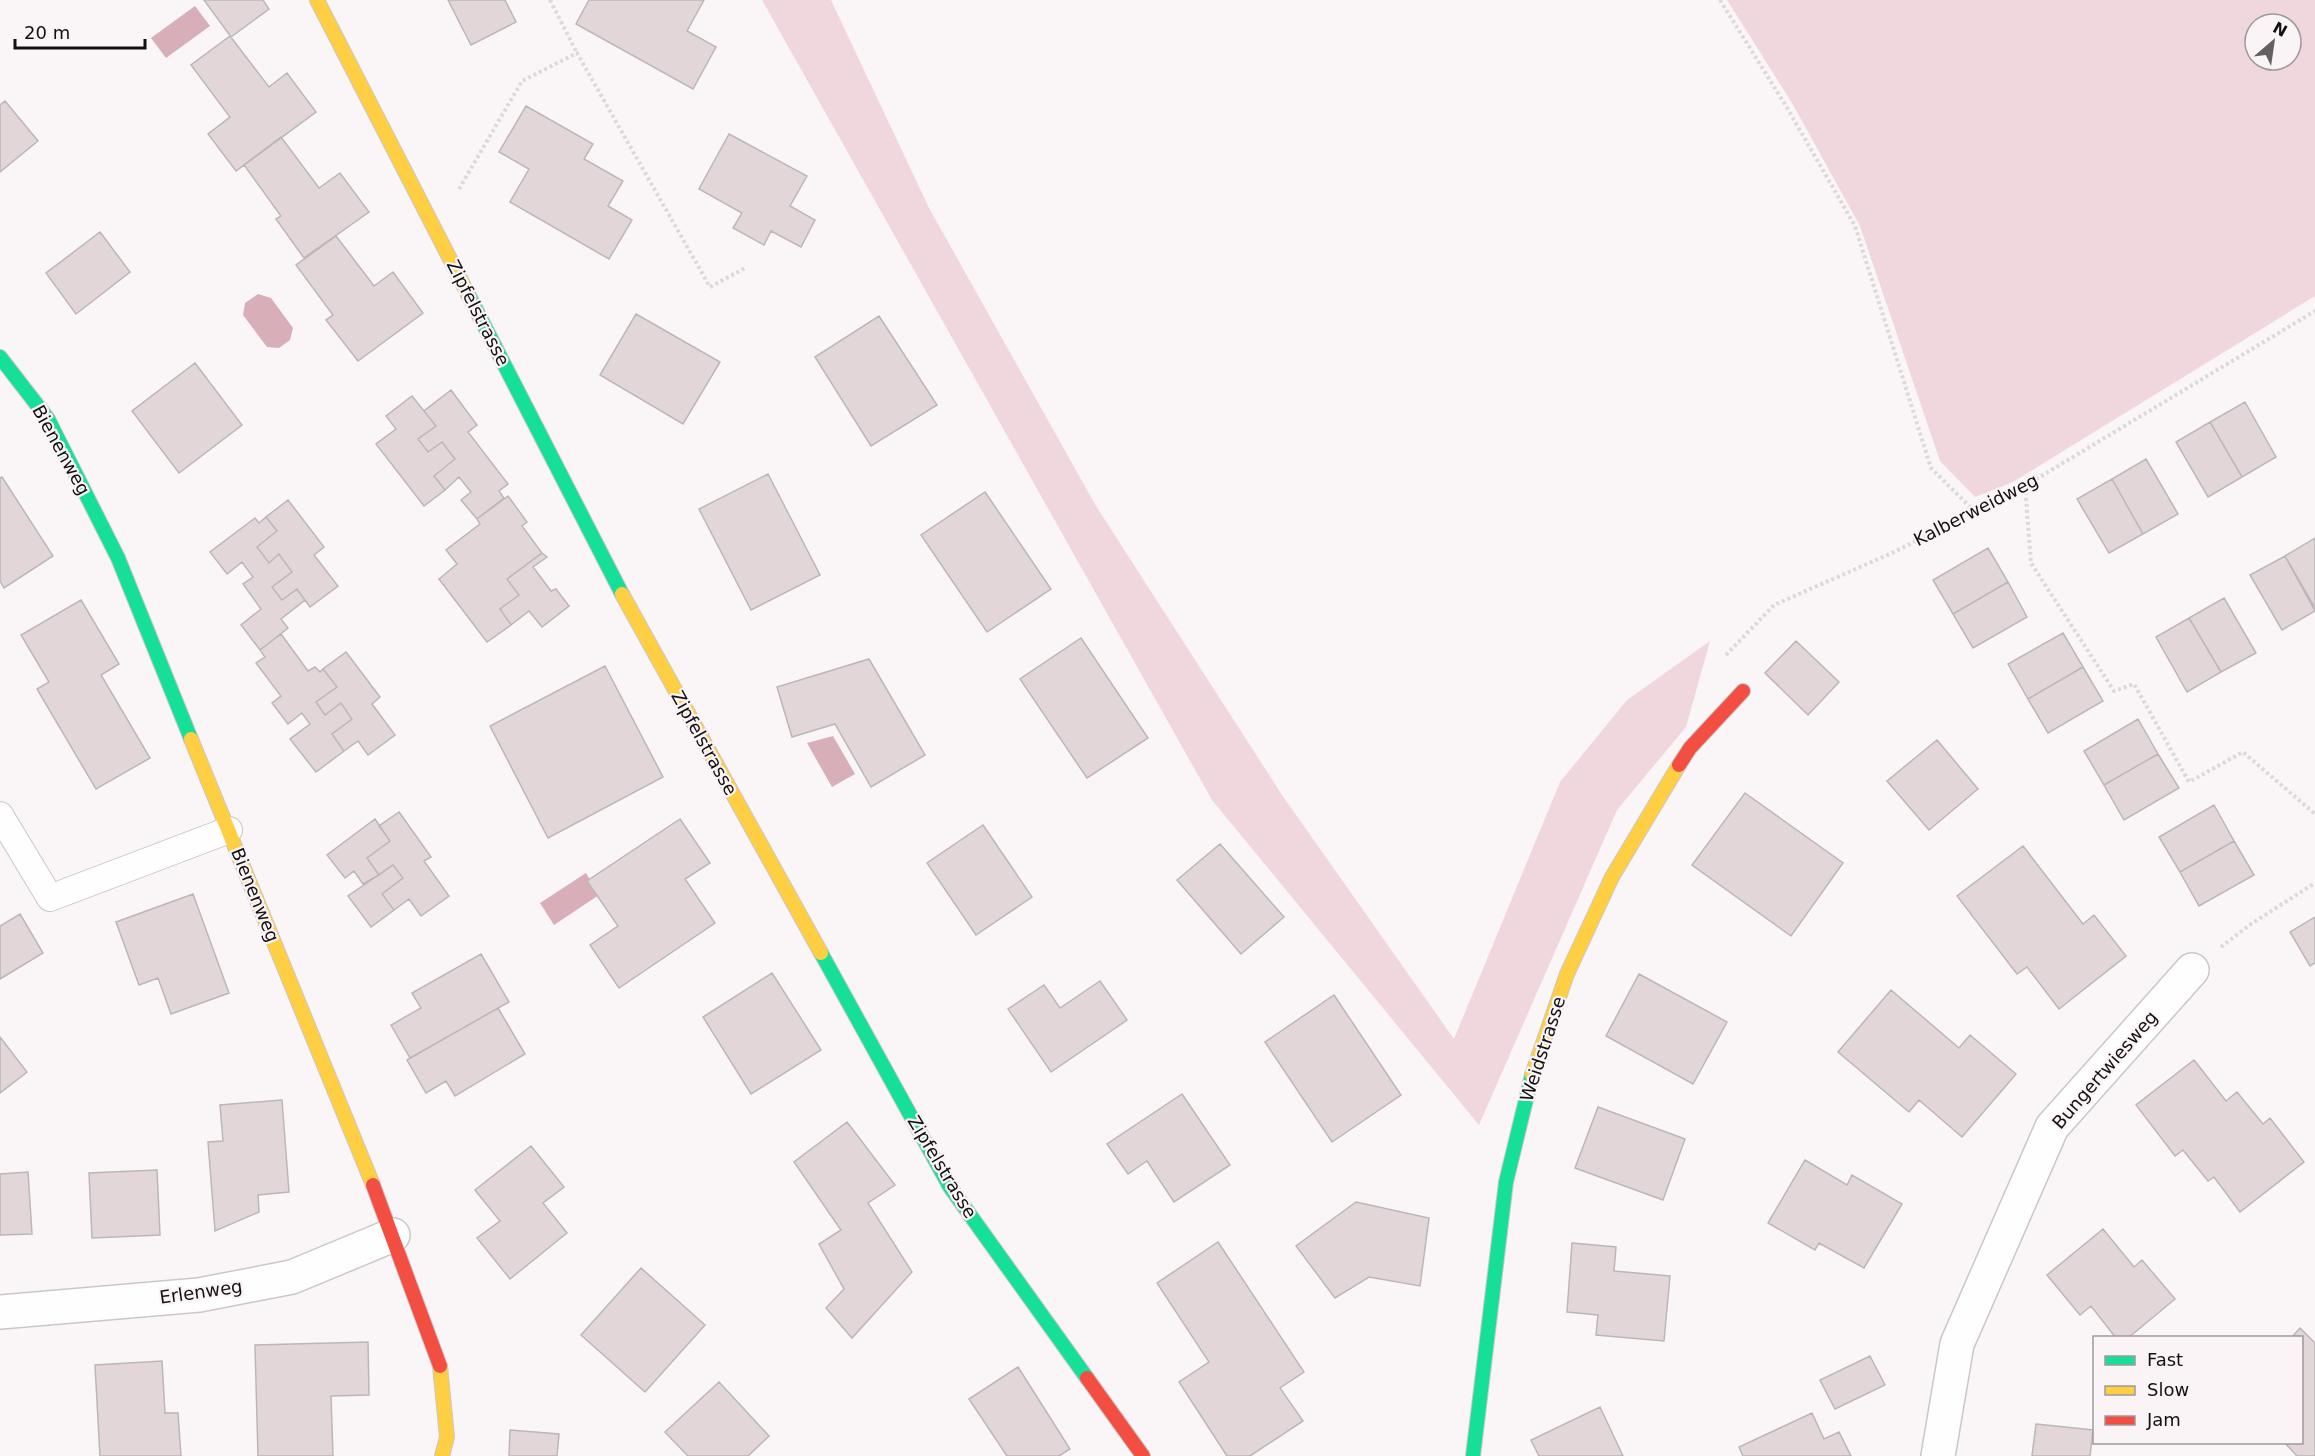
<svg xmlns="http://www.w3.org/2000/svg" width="2315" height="1456" viewBox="0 0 2315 1456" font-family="'DejaVu Sans',sans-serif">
<rect width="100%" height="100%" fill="#faf5f7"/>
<path fill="#f0d7dd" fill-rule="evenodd" d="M762 0H831L929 208 1096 506 1282 795 1454 1039 1560 782 1627 700 1710 641 1686 727 1617 810 1479 1125 1212 800Z
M1727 0H2315V296L2013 482 1975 497 1940 461 1860 226 1792 103ZM2255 24H2291V60H2255Z"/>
<path fill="#d8aeb9" d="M195 6 210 26 166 58 151 38Z
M258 294 271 298 293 328 290 340 279 348 267 347 243 315 245 303Z
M833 736 855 774 832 787 807 743Z
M586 873 599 895 554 925 540 903Z"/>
<path fill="#e3d6d9" stroke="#bbb7b8" stroke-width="1.5" d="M204 0H263L269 9 231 37Z
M448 0H505L516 22 471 45Z
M589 0H704L687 31 716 47 693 89 576 24Z
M230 36 269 87 287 73 316 112 236 171 208 134 230 117 191 65Z
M5 101 38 141 0 172V105Z
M526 106 593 144 584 159 623 181 608 206 632 220 609 259 510 202 529 169 499 152Z
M729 134 807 176 790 206 815 220 801 247 771 231 764 245 733 228 742 213 699 189Z
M281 137 319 188 340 173 369 212 304 258 276 219 281 216 244 165Z
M100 232 130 272 76 314 46 273Z
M336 236 374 286 393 272 423 313 358 361 326 320 333 315 296 265Z
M636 314 720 362 683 424 600 375Z
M879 316 937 405 871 446 815 357Z
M195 363 242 425 179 473 132 411Z
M451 390 477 425 468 432 508 484 499 491 504 498 477 519 461 500 471 492 459 477 445 490 434 476 455 459 442 442 428 452 418 439 436 426 424 411Z
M412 396 436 426 418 439 428 452 442 442 455 459 434 476 445 490 424 506 376 444 396 429 386 416Z
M2245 402 2276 457 2242 477 2210 422Z
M2210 422 2242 477 2208 497 2176 442Z
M2146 459 2178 514 2143 534 2112 479Z
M768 474 820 575 751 610 699 509Z
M2 477 53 556 4 588 0 581V478Z
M2112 479 2143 534 2109 553 2077 499Z
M985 492 1051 589 987 632 921 535Z
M508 496 527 522 522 526 542 553 507 579 519 595 500 609 511 625 487 642 439 579 457 564 446 550 480 524 477 519Z
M288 500 324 547 314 555 338 586 310 607 297 589 282 600 272 587 292 572 279 554 269 563 257 547 277 531 266 517Z
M266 517 277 531 257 547 269 563 279 554 292 572 272 587 282 600 297 589 305 600 281 619 288 628 260 650 241 625 261 609 243 584 253 577 242 562 227 574 210 552 255 518 259 523Z
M2315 538V608L2285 556Z
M1988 548 2008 582 1953 614 1933 580Z
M542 553 547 557 533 567 551 591 556 589 569 606 542 627 529 611 511 625 500 609 519 595 507 579Z
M2285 556 2315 611 2282 630 2250 575Z
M2008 582 2027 617 1973 648 1953 614Z
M2224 598 2256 653 2221 672 2189 618Z
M81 600 119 664 101 675 150 758 96 789 37 689 49 682 21 635Z
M2189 618 2221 672 2187 692 2156 637Z
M2063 633 2083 667 2028 699 2008 664Z
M281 634 308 671 315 667 320 672 323 669 337 687 316 702 325 715 341 703 352 719 332 734 344 751 316 772 290 739 310 724 302 713 288 724 272 703 281 696 256 663 265 657 260 650Z
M1081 638 1148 738 1087 778 1020 679Z
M1796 641 1839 682 1808 715 1765 673Z
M346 652 380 697 372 704 395 735 368 755 358 741 344 751 332 734 352 719 341 703 325 715 316 702 337 687 323 669Z
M869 659 925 755 871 787 835 724 792 737 777 687Z
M605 666 663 777 548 838 490 726Z
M2083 667 2103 701 2048 733 2028 699Z
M2138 719 2158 754 2104 785 2084 751Z
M1937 740 1978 789 1929 830 1887 781Z
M2158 754 2179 788 2124 820 2104 785Z
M1745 793 1843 863 1791 936 1692 865Z
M2214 805 2234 841 2180 872 2159 837Z
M399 812 431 857 424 861 449 896 421 916 409 899 394 910 382 894 403 878 393 865 379 875 367 858 390 841 379 826Z
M375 819 390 841 367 858 379 875 363 884 354 871 345 878 327 855Z
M680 819 710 863 685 879 715 923 619 988 590 945 618 926 587 881Z
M983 825 1032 897 976 935 927 863Z
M2234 841 2254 875 2199 906 2180 872Z
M1220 844 1284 917 1241 954 1177 880Z
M2023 846 2083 924 2094 915 2126 956 2059 1009 2027 967 2017 974 1957 896Z
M393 865 403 878 382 894 394 910 371 927 348 896Z
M193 894 229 993 171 1014 158 978 139 985 116 922Z
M20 914 43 953 0 979V926Z
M2315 917V963L2310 966 2290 932Z
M481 954 509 1002 410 1058 391 1025 421 1008 412 993Z
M772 973 821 1050 751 1094 703 1017Z
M1639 974 1727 1022 1693 1084 1606 1036Z
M1100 981 1127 1020 1051 1072 1008 1009 1044 985 1060 1008Z
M1891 990 1959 1048 1970 1035 2016 1074 1962 1137 1919 1100 1909 1112 1838 1052Z
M1334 995 1401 1095 1332 1142 1265 1042Z
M498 1008 525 1054 455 1096 446 1081 426 1093 407 1060Z
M0 1037 27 1072 0 1093Z
M2194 1060 2226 1101 2237 1092 2263 1124 2270 1118 2304 1162 2240 1212 2214 1177 2208 1181 2183 1150 2175 1156 2136 1105Z
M1182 1094 1230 1165 1174 1202 1147 1161 1128 1174 1107 1144Z
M282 1100 289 1192 258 1195 259 1212 215 1231 208 1142 223 1141 220 1105Z
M1598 1107 1685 1139 1663 1200 1575 1168Z
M847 1122 895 1185 868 1203 912 1272 852 1338 826 1308 844 1289 819 1244 841 1230 794 1162Z
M531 1146 564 1187 543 1203 567 1233 510 1279 477 1238 500 1221 475 1190Z
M1805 1160 1847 1185 1852 1175 1902 1204 1864 1268 1819 1243 1815 1250 1768 1223Z
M157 1170 160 1235 92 1238 89 1173Z
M28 1172 32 1234 0 1235V1174Z
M1356 1202 1429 1218 1420 1286 1369 1277 1335 1298 1296 1246Z
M2103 1229 2134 1267 2142 1260 2175 1299 2128 1338H2116L2091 1306 2080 1315 2047 1275Z
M1218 1242 1304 1372 1280 1388 1303 1421 1250 1456H1227L1179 1382 1209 1362 1157 1283Z
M1572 1243 1616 1247 1614 1271 1670 1276 1664 1341 1596 1335 1598 1315 1567 1312Z
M641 1268 705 1325 645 1392 581 1335Z
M2300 1328 2315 1343V1456H2297L2284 1442H2302V1338H2291Z
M368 1342 369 1395 331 1396 333 1456H258L255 1345Z
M1870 1356 1885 1385 1835 1409 1820 1380Z
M162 1361 165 1413H178L181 1456H100L95 1365Z
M1018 1367 1070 1449 1059 1456H1007L969 1399Z
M719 1382 769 1436 748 1456H688L665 1432Z
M1600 1407 1623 1456H1539L1531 1440Z
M1812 1413 1824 1439 1839 1432 1851 1456H1743L1739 1447Z
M2036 1424 2093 1430 2090 1456H2032Z
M510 1430 559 1434 557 1456H509Z"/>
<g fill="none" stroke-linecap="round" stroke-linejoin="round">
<g stroke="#cbc7c8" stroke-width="28">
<path id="lane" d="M0 815 50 898 229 830"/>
</g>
<g stroke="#cbc7c8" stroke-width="36">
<path id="street" d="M0 1312 199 1295 292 1277 393 1235
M1938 1456 1957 1344 2052 1127 2192 970"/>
</g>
<g stroke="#cbc7c8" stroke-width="16">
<path id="fast" d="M468 294 622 594
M0 357 48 419 118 558 191 739
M821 953 950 1187 1087 1378
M1473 1456 1506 1182 1532 1075"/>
</g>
<g stroke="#cbc7c8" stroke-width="16">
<path id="slow" d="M317 0 468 294
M622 594 821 953
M191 739 373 1185
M1532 1075 1567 974 1612 877 1679 765
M440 1366 447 1437 442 1456"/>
</g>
<g stroke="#cbc7c8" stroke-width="16">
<path id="jam" d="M1679 765 1690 748 1743 691
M373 1185 440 1366
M1087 1378 1143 1456"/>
</g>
<path stroke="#dbd9d9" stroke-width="4" stroke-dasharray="3 3" stroke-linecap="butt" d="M550 0 577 53
M1720 0 1786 106 1855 226 1931 468 1975 512
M459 189 522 81 577 53 710 287 747 267
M2025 486 2031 563 2114 691 2134 684 2189 782 2243 752 2315 814
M1726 655 1774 605 1892 553 2025 486 2315 311
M2221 947 2251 924 2315 883"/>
<use href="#lane" stroke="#fefefe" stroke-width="26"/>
<use href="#street" stroke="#fefefe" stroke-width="33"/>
<use href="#fast" stroke="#16e098" stroke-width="14"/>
<use href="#slow" stroke="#ffcf43" stroke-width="14"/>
<use href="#jam" stroke="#f24e42" stroke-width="14"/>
</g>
<g text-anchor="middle" stroke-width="4.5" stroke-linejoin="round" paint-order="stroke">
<g font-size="18" fill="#131011" stroke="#fbf4f6">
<text transform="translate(478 313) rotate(63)" y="6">Zipfelstrasse</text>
<text transform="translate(61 450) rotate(61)" y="6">Bienenweg</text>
<text transform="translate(1976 510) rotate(-27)" y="6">Kalberweidweg</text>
<text transform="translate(704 743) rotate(61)" y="6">Zipfelstrasse</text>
<text transform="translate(255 895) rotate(68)" y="6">Bienenweg</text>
<text transform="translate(1543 1049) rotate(-72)" y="6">Weidstrasse</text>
<text transform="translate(2105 1070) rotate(-49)" y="6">Bungertwiesweg</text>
<text transform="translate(942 1167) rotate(59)" y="6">Zipfelstrasse</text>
<text transform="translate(201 1292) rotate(-8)" y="6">Erlenweg</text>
</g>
</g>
<rect x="2093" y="1336" width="210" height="108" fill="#fbf4f6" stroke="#9e999a" stroke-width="1.5"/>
<rect x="2105" y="1356" width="30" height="9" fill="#16e098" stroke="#9e999a" stroke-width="1.5"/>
<text x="2147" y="1366" font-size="18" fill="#131011">Fast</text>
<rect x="2105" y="1386" width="30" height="9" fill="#ffcf43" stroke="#9e999a" stroke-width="1.5"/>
<text x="2147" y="1396" font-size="18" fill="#131011">Slow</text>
<rect x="2105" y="1416" width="30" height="9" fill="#f24e42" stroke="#9e999a" stroke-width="1.5"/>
<text x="2147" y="1426" font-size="18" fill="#131011">Jam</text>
<g transform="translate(2273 42) rotate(29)"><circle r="28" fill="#fbf4f6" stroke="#9e999a" stroke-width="1.5"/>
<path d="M0-4.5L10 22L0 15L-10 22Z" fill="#646062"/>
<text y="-9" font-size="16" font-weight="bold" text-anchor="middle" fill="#131011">N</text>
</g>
<path d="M15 39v9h130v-9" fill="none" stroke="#131011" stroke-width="3"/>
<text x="24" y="39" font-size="18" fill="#131011" stroke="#fbf4f6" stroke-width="4.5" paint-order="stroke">20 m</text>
</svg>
